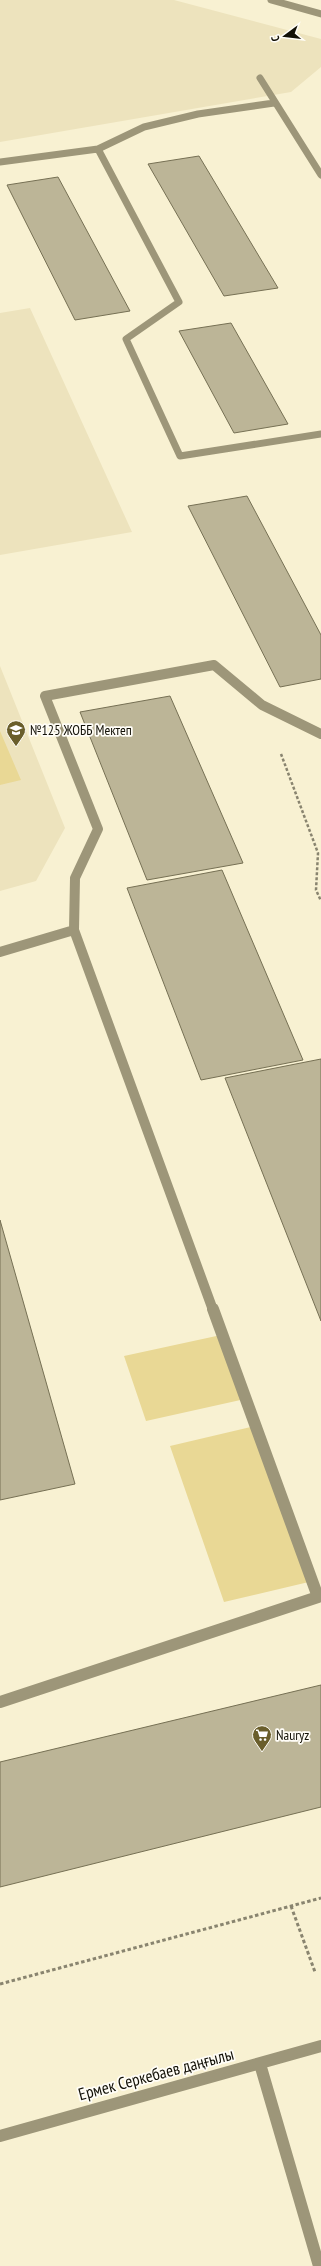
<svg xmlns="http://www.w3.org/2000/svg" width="321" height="2266" viewBox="0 0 321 2266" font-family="'PT Sans Narrow',sans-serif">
<rect width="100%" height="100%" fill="#f8f1d2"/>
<path fill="#ede3bd" d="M0 0H174L321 39V67L291 92 0 142Z
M30 308 132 532 0 555V313Z
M0 666 65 828 36 881 0 891Z"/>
<path fill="#e9d895" d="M0 731 21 780 0 785Z
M221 1335 245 1399 146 1421 124 1356Z
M255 1426 313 1581 224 1602 170 1446Z"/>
<path fill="#bcb597" stroke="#767054" d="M199 156 278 288 224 296 148 164Z
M58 177 130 311 75 320 7 185Z
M231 323 288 424 234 433 179 331Z
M247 496 321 635V679L280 687 188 506Z
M170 696 243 863 147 880 80 712Z
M222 870 303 1060 201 1080 127 888Z
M321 1059V1321L225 1078Z
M0 1220 75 1484 0 1500Z
M321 1685V1807L0 1887V1762Z"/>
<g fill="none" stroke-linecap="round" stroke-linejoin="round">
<path stroke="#89846f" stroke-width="2.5" stroke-dasharray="3 2" stroke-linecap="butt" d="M281 754 318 853 316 890 321 901"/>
<path stroke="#89846f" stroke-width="3" stroke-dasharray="3.5 2.5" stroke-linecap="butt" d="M291 1906 315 1972
M0 1984 321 1898"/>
<path stroke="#9d9679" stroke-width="7" d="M271 0 321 14
M260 78 321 175
M98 149 179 302 126 339 180 456 321 434
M0 162 98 149 144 127 198 114 274 103"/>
<path stroke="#9d9679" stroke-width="10" d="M74 930 75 878 98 829 45 696 214 665 262 705 321 734
M0 952 74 930 213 1310"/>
<path stroke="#9d9679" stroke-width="12" d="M0 1702 318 1597 213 1309
M260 2064 319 2266
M0 2136 321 2046"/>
</g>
<defs>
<g id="school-pin" transform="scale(1)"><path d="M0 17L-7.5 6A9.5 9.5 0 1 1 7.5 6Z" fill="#6a5e2b" stroke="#fffdf7"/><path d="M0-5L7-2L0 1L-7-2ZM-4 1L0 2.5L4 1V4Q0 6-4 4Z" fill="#fff"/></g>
<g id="supermarket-pin" transform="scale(1)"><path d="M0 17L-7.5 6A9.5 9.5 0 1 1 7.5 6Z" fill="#6a5e2b" stroke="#fffdf7"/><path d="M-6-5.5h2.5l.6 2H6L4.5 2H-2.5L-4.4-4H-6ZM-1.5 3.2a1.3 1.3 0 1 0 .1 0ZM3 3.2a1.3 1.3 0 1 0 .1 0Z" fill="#fff"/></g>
</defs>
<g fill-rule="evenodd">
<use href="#school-pin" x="16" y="730"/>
<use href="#supermarket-pin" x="262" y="1735"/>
</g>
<g text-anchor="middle" stroke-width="3.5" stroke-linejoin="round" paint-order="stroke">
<g font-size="14" fill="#121006" stroke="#fffdf7" text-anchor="start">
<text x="30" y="735">№125 ЖОББ Мектеп</text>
<text x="276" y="1740">Nauryz</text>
</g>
<g font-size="17" fill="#121006" stroke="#fffdf7">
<text transform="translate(156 2074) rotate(-15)" y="6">Ермек Серкебаев даңғылы</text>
</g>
</g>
<g transform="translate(285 36) rotate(255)" stroke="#fffdf7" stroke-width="3" paint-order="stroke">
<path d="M0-3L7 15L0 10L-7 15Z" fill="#121006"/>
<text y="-6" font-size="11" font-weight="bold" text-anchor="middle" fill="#121006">С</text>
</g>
</svg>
